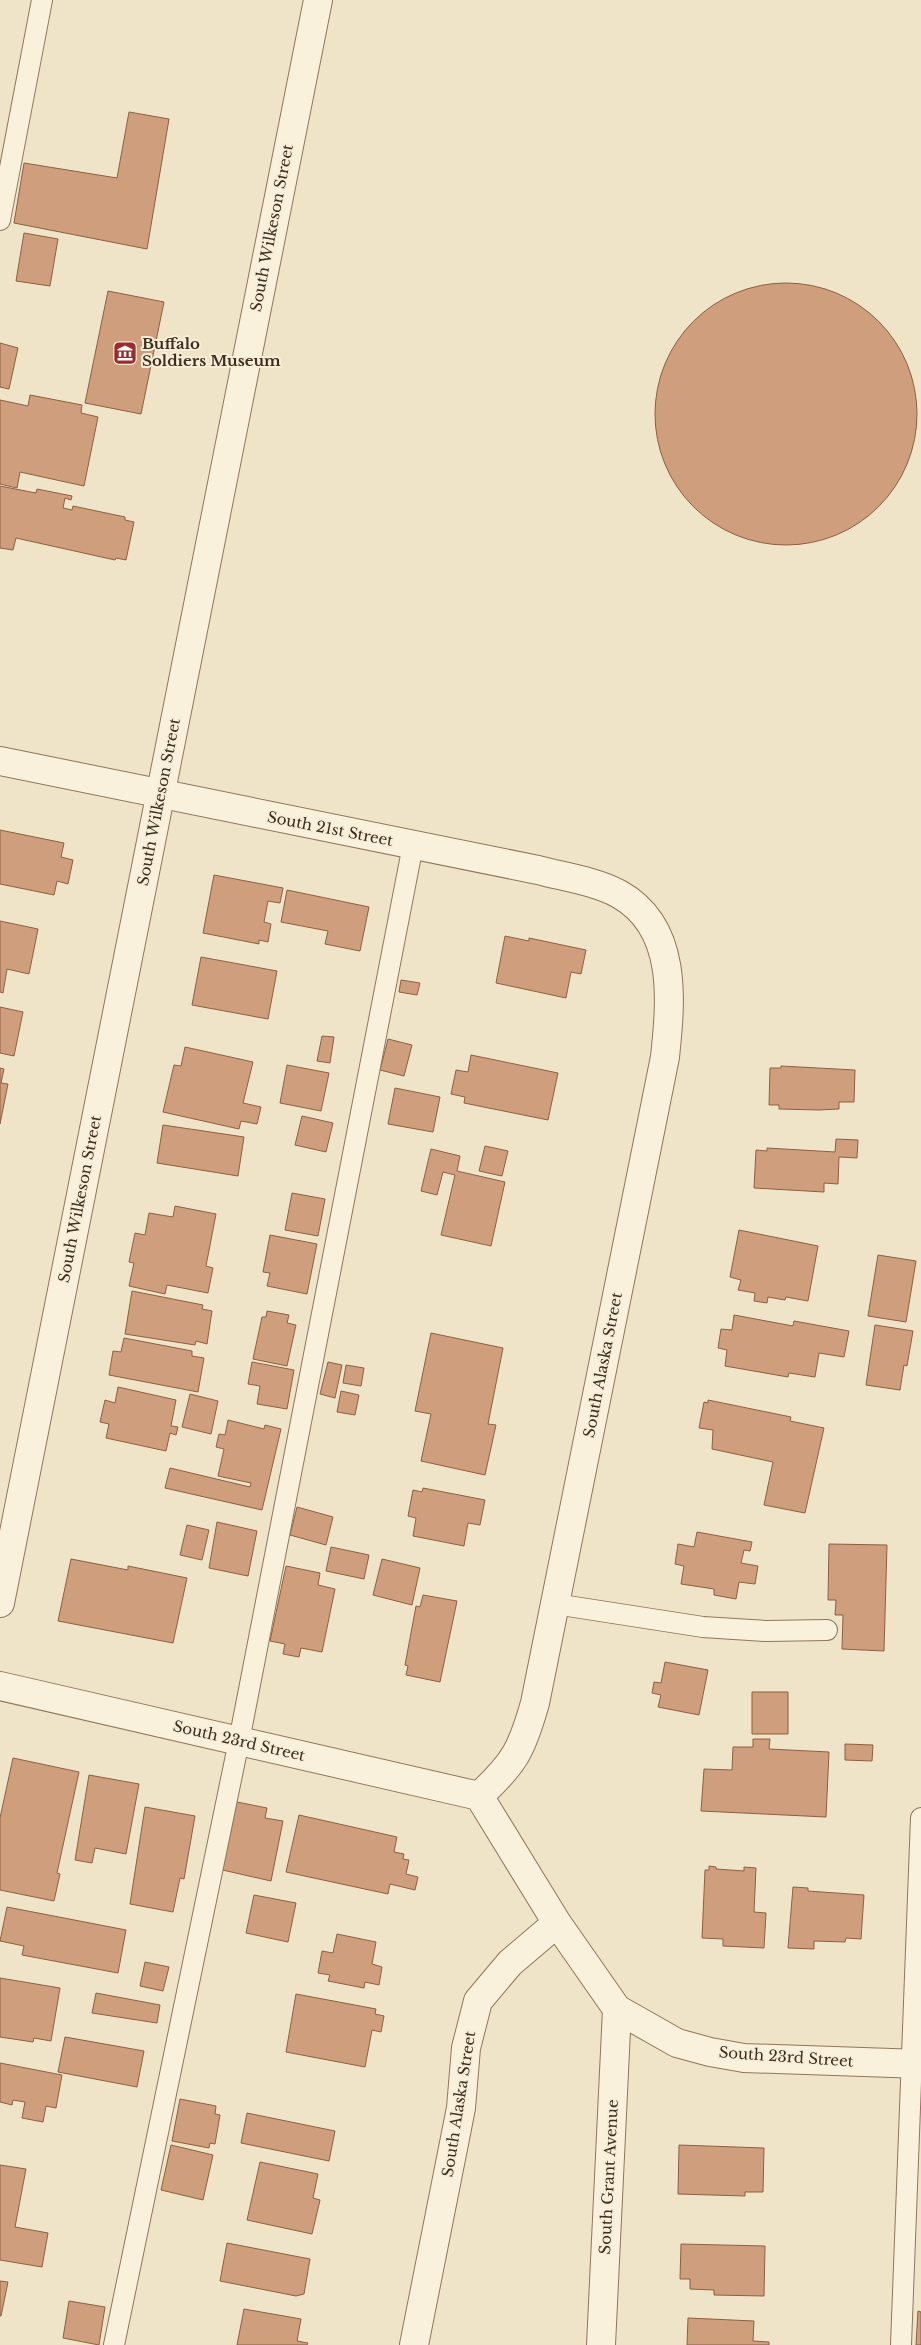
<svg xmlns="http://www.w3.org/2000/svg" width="921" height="2345" viewBox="0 0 921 2345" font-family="'Libre Baskerville',serif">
<rect width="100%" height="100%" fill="#f0e4c8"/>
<path fill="#cf9f7d" stroke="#8d5f41" d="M129 112 169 119 147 249 14 223 24 163 117 178Z
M24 233 58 239 50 286 16 281Z
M655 414a131 131 0 1 1 262 0a131 131 0 1 1-262 0Z
M108 291 164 302 141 414 85 403Z
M0 343 18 348 9 389 0 387Z
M30 395 82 405 81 413 98 417 84 486 20 472 17 488 0 484V400L28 406Z
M0 486 36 493 37 489 72 496 71 500 65 498 63 508 72 510 73 506 125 517V520L134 522 126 560 116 558 115 560 16 538 13 550 0 548Z
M0 830 64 843 61 857 73 860 68 884 57 881 54 895 0 884Z
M214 875 283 888 280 903 268 901 264 922 271 924 268 942 259 940V944L203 933Z
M287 890 369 907 360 951 325 944 328 931 281 922Z
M0 921 38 929 29 974 7 969 3 993 0 992Z
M505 936 529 941V938L586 950 581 974 571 972 566 998 496 983Z
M201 957 277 971 268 1019 192 1005Z
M401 980 420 983 417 995 399 992Z
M0 1007 23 1012 14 1056 0 1053Z
M322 1036 334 1037 330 1063 317 1061Z
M388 1039 412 1045 404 1076 380 1070Z
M185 1047 253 1062 243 1103 261 1107 257 1124 241 1121 239 1129 163 1112 174 1065 181 1066Z
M471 1055 558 1073 548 1120 464 1103 465 1097 451 1094 456 1070 468 1072Z
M287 1065 329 1073 321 1111 280 1103Z
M781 1066 855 1070 854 1102H839V1109L819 1110 779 1109V1105H769L770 1068H781Z
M0 1068 4 1069 1 1083 8 1084 0 1124Z
M395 1088 440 1097 433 1132 388 1124Z
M302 1116 333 1123 326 1152 295 1145Z
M163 1125 244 1137 238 1176 157 1163Z
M836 1139 858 1140 857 1158 839 1157 838 1184 824 1183V1192L754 1188 756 1150 767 1151V1148L835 1152Z
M485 1146 508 1151 502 1176 479 1171Z
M431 1149 460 1156 457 1171 505 1182 491 1246 441 1235 455 1175 443 1172 437 1195 421 1191Z
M292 1193 325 1199 318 1236 285 1230Z
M175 1206 216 1214 206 1266 213 1268 208 1293 167 1285 165 1294 129 1286 134 1263 129 1262 135 1233 145 1235 149 1213 173 1217Z
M739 1230 818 1246 808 1301 786 1297 785 1300 768 1297 767 1303 754 1301 755 1293 738 1290 741 1280 730 1277Z
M270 1235 317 1244 307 1294 267 1286 270 1273 263 1272Z
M878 1255 916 1261 906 1322 868 1316Z
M132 1291 203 1305 202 1309 212 1311 207 1344 196 1341 195 1345 125 1334Z
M267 1311 289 1315 287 1323 296 1325 287 1366 253 1359 262 1317H266Z
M734 1315 793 1326 794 1321 849 1331 844 1357 819 1353 815 1377 789 1373 788 1377 725 1366 727 1350 718 1348 721 1329 732 1330Z
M875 1325 913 1331 907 1366 904 1365 900 1390 866 1385Z
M431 1333 503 1348 488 1424 496 1425 485 1475 421 1461 431 1414 415 1411Z
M124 1338 192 1351V1356L204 1358 198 1392 109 1375 113 1351 121 1352Z
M252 1362 294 1370 287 1409 257 1404 260 1386 248 1384Z
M328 1362 342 1365 335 1398 320 1394Z
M346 1365 364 1368 361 1386 343 1383Z
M118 1387 176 1400 171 1426 178 1427 176 1435 170 1433 166 1451 106 1438 109 1424 100 1422 105 1400 115 1403Z
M341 1391 359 1395 355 1415 337 1412Z
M190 1394 218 1401 211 1434 182 1427Z
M708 1400 791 1417 790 1421 824 1428 805 1513 764 1505 773 1462 712 1449 713 1430 699 1428 704 1402 708 1403Z
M228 1420 264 1429 265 1425 281 1429 262 1510 165 1488 170 1468 250 1487 251 1483 218 1476 224 1449 216 1447 219 1434 225 1435Z
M423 1488 485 1500 480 1525 468 1523 464 1546 413 1536 416 1518 408 1516 413 1490 422 1492Z
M297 1507 333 1517 326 1545 290 1535Z
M217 1522 257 1531 248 1576 209 1568Z
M187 1525 209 1530 202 1560 180 1555Z
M697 1532 752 1542 750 1551 744 1550 741 1563 758 1566 755 1584 739 1582 736 1599 714 1595V1589L681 1584 684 1566 675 1564 678 1544 694 1547Z
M829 1544 887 1545 884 1651 842 1649 843 1615H835L836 1600H828Z
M331 1547 369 1555 364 1579 326 1571Z
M71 1559 128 1570V1566L187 1578 173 1643 58 1621Z
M382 1559 420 1568 412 1605 373 1595Z
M286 1566 320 1573 318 1585 335 1589 322 1652 301 1648 299 1657 283 1654 285 1644 270 1641Z
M423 1595 457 1601 440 1682 406 1675 408 1666 405 1665 416 1606 420 1607Z
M665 1662 708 1670 699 1715 658 1707 661 1695 652 1693 654 1682 661 1683Z
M752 1692H788V1734H752Z
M753 1739H770L769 1749 829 1752 826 1817 701 1811 704 1769 732 1770 733 1747H753Z
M845 1744 873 1745 872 1761 845 1760Z
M13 1758 79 1772 57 1873 60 1874 54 1901 0 1890V1818Z
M89 1775 139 1784 126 1854 95 1848 92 1863 75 1860Z
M232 1801 267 1808 265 1818 283 1821 271 1881 218 1869Z
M145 1807 195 1816 184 1879 180 1878 173 1912 130 1904Z
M299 1815 397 1837 394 1852 404 1854 403 1859 409 1860 406 1874 418 1877 415 1890 390 1884 388 1894 286 1872Z
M709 1866 716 1867V1869L744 1871V1867L756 1868 754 1912 766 1913 764 1948 723 1946V1939L702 1938 705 1870H709Z
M793 1887 808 1888V1891L864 1895 861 1939 846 1938 845 1942 814 1941V1949L788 1948Z
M254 1895 296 1903 288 1942 246 1933Z
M7 1907 126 1930 118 1973 22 1955 24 1946 0 1941Z
M337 1934 376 1942 372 1964 382 1967 379 1985 365 1982 364 1988 328 1981 330 1975 318 1973 322 1951 333 1953Z
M145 1962 169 1967 163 1991 140 1986Z
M0 1978 60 1988 51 2041 34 2038 33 2042 0 2037Z
M96 1993 160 2005 157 2023 92 2013Z
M296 1994 376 2009 375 2014 384 2016 381 2032 372 2030 365 2067 286 2052Z
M65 2037 144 2051 137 2087 58 2072Z
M0 2063 62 2075 56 2108 46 2106 43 2122 22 2118 25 2102 13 2100 12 2105 0 2102Z
M180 2099 216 2106 215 2114 220 2115 215 2144 210 2143 209 2148 172 2141Z
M247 2113 335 2131 329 2161 241 2143Z
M171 2145 213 2155 203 2200 161 2190Z
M679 2145 764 2148 763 2192H745V2196L678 2194Z
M260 2162 318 2174 313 2198 320 2200 312 2234 247 2220Z
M0 2165 26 2169 15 2227 48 2233 42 2267 0 2260Z
M227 2243 310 2259 304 2294 296 2296 220 2281Z
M681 2244 765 2246 764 2296 714 2295V2290L690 2289V2279H680Z
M0 2281 8 2282 1 2316H0Z
M69 2301 105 2307 99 2345 63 2338Z
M244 2309 301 2319 297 2341 308 2343 307 2345H237Z
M918 2311 921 2312V2345H916Z
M688 2318 754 2321 753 2341 769 2342V2345H687Z"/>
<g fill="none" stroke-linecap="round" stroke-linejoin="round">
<g stroke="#8d765c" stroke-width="22">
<path id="service" d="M0 220 42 0
M555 1604 703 1627 766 1631 827 1630
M114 2345 239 1741 413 845
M901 2345 921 1818"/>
</g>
<g stroke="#8d765c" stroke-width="30">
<path id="minor" d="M0 761 538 870C564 877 595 881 619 894 678 927 671 1000 665 1057L535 1703C522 1749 515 1763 479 1796
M0 1686 479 1796
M479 1796 557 1923 617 2009 677 2043 710 2052 744 2058 921 2064
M414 2345 461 2108 466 2048 478 2001 510 1963 557 1923
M601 2345 617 2009"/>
</g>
<g stroke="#8d765c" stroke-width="30">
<path id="tertiary" d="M0 1603 318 0"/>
</g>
<use href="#service" stroke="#faf1dc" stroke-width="20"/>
<use href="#minor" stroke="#faf1dc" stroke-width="28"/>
<use href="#tertiary" stroke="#faf1dc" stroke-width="28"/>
</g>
<defs>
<g id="museum-square" transform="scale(1.25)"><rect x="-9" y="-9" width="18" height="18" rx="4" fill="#9e2a2b" stroke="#f7eed8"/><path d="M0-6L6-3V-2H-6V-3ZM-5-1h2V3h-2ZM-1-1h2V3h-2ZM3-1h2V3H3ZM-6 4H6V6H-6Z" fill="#fff"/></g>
</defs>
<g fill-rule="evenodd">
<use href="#museum-square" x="125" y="353"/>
</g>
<g text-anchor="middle" stroke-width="4" stroke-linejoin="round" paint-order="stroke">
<g font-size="15" fill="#3d2e20" stroke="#f7eed8">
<text transform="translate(272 228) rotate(-79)" y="5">South Wilkeson Street</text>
<text transform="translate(159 802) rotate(-79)" y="5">South Wilkeson Street</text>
<text transform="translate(330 829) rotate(11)" y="5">South 21st Street</text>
<text transform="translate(80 1199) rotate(-79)" y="5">South Wilkeson Street</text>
<text transform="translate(603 1365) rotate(-79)" y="5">South Alaska Street</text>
<text transform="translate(239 1741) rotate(13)" y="5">South 23rd Street</text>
<text transform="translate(786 2057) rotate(4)" y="5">South 23rd Street</text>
<text transform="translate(459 2104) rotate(-81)" y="5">South Alaska Street</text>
<text transform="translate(609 2177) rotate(-87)" y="5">South Grant Avenue</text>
</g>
<g font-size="15" font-weight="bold" fill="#3d2e20" stroke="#f7eed8" text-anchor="start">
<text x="142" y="349">Buffalo<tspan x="142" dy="17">Soldiers Museum</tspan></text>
</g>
</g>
</svg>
